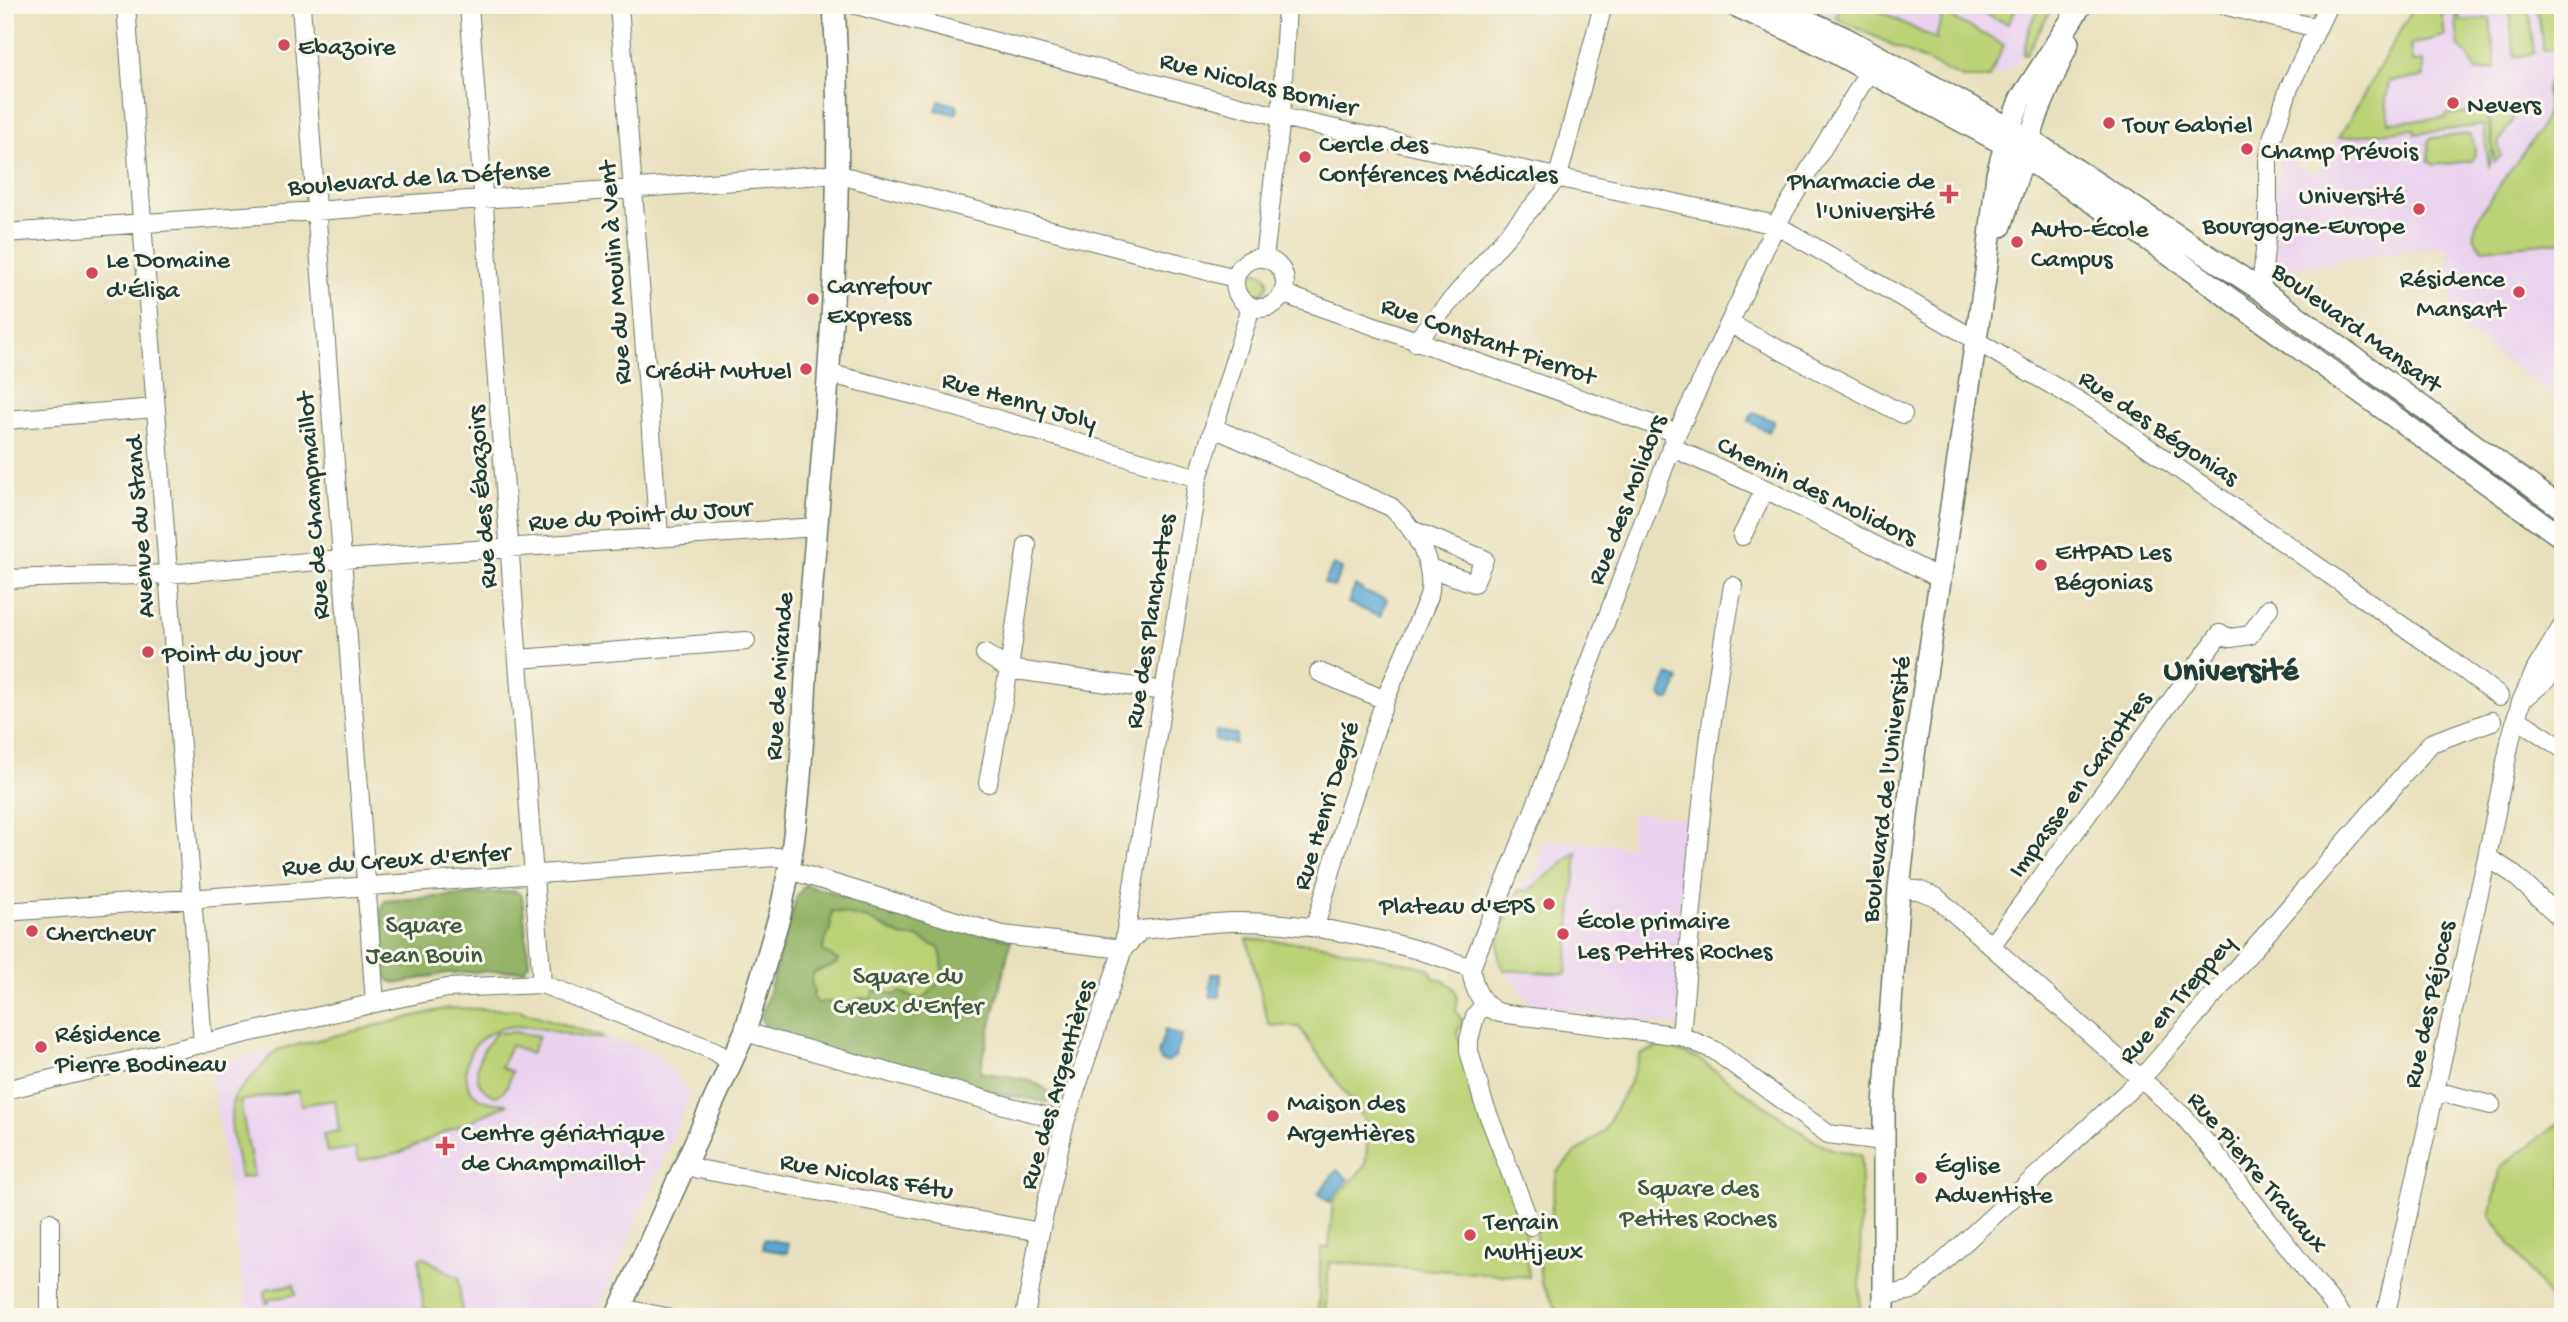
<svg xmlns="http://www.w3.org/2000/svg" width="2568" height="1322" viewBox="0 0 2568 1322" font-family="'Gochi Hand',sans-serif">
<rect width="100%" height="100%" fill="#fbf7ec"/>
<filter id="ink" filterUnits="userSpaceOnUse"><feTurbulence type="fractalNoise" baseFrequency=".0143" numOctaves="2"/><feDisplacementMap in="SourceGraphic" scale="14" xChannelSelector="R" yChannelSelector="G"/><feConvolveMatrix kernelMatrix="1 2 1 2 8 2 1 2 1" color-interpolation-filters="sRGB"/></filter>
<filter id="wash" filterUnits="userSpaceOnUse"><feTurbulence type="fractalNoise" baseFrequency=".00686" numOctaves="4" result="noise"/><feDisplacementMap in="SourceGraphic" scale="28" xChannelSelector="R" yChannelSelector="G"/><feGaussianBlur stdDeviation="1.57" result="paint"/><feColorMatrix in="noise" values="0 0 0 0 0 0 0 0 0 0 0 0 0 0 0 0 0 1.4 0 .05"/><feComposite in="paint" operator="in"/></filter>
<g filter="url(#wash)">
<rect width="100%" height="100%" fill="#e8e0bc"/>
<path fill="#e9d2ee" d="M1807 5H2054L2037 36 2015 65 2003 73 1975 79 1962 78Z
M2415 5H2563V403L2469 334 2454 320 2447 245 2269 271 2279 154 2316 174Z
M1633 813 1697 820 1678 1026 1532 1005 1499 963 1497 954 1498 943 1523 880 1536 873 1544 839 1630 847Z
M448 1008 519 1010 658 1054 691 1094 596 1317H248L210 1066Z"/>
<path fill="#bcd276" stroke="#6e8855" stroke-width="2" d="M1841 5H1868L1937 40 1936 37 1943 13 2004 45 1989 78H1962L1836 18Z
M1963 5H2018L2008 24Z
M2041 5H2054L2026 54H2023L2030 25Z
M2415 5H2441L2445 36 2410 45 2412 62 2423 61 2424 77 2389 81 2386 99 2389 122 2446 118V115L2485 110C2489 128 2496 149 2489 166L2483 125 2415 134 2414 129 2339 138Z
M2454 5H2458L2460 21 2490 18 2496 69 2477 71 2466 52 2459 47Z
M2528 5 2534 53 2515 57 2508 6Z
M2537 5H2563V48L2543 50Z
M2563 81V241L2482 249C2479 245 2475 241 2474 235 2472 211 2536 144 2546 115 2550 104 2543 92 2548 83Z
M2513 107 2512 121 2498 143 2501 156 2495 162 2489 110Z
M2469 134C2475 141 2477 153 2472 161L2434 165 2429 161 2428 142 2431 138Z
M1246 283a11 11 0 1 1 22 0a11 11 0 1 1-22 0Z
M1577 852 1566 974 1504 970C1488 947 1509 914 1519 890L1528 891Z
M806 892 1005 940 970 1078 779 1029Z
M1247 939 1318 944 1428 968 1435 979C1454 981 1460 993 1456 1011L1463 1022 1457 1032 1476 1101 1525 1232 1529 1277 1329 1262 1325 1317H1318L1321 1248H1329L1333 1201 1365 1166 1369 1127 1299 1027 1269 1025Z
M448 1008 519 1010 605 1038C563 1042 513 1006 477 1043 467 1053 464 1071 468 1084 474 1102 492 1103 508 1104L399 1153 358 1161 355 1148 327 1152 323 1134 339 1131 335 1100 301 1105 298 1091 240 1101 254 1176 240 1178C237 1153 225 1119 235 1095L277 1050Z
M514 1032 539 1036 531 1054 511 1045 501 1067 512 1072C508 1083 507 1093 495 1096 464 1084 479 1051 496 1033Z
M1661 1045 1697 1058 1816 1142 1832 1149 1861 1155 1860 1317H1561L1541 1283 1536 1237V1230L1549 1226 1557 1172 1573 1155 1604 1131 1631 1080 1640 1055Z
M2563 1120V1317L2490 1216 2501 1166Z
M423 1257 459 1278 462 1317H438L423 1306 419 1259Z
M294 1285 296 1295 269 1299V1303H266L265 1292 267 1289Z"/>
<path fill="#95b467" stroke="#5a784e" stroke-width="2" fill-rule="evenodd" d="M805 885 1011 940 980 1072C998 1075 1050 1078 1051 1100L1045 1102 927 1080 770 1036 761 1019 797 896ZM832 911 867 919 903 937H917L939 948C947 970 940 986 921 1000L901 992 894 995 884 991H874L871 998C860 997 854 999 847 1007L828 1002 817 1003 813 998 814 991 811 979 814 972 836 964 838 960 824 952 823 948 830 929Z
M515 891 522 896 529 963 524 970 447 973 400 983 392 982 386 977 381 911 385 901Z"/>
<path fill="#5ba7d3" stroke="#3d7284" stroke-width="2" d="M939 101 957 105 958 111 955 114 936 110Z
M1753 412 1774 421 1769 432 1748 422Z
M1333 565 1342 569 1334 587 1324 583Z
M1355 586 1362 589V591L1387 600 1380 617 1348 603Z
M1668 675 1679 679 1670 700H1665L1660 695Z
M1216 731 1237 734 1235 744 1215 740Z
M1211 974H1221L1220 997H1210Z
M1165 1030 1182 1036 1175 1057 1167 1062 1161 1061 1158 1054Z
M1337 1170 1348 1179 1329 1202 1318 1193Z
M764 1239 788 1243 787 1253 763 1249Z"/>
</g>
<g filter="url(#ink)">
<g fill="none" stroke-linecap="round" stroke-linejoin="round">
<g stroke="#657664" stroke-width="20">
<path id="minor" d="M126 5 203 1044
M301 5 375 1003
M469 5 542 984
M619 5 659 537
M856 5 1281 117 1776 225 1962 332C2009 362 2059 387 2106 418L2447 657 2499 696
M2223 5 2317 28
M1870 70 1776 225 1677 433 1540 795 1471 968C1473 988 1481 1006 1500 1013L1681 1036 1714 1050 1828 1134 1883 1141
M5 233 836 174 1235 278
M1235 283a25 25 0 1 1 50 0a25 25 0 1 1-50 0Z
M1264 258 1281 117 1287 5
M2261 290 2268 220V162L2272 139 2289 88 2328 5
M1284 294 1677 433
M1730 324 1903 414
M1415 342 1558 177 1603 5
M827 373 918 396 1198 478
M5 420 156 408
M1214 428 1391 507C1415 528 1436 564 1429 596L1385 700 1348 812 1315 927
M1671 447 1765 489 1941 579
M1412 530 1484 559 1474 583 1429 568
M1742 536 1765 489
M5 579 168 574 342 559 817 527
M985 654 1009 669 1164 691
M519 659 746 641
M1319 672 1385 700
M2526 697 2546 680 2563 655
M2516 718 2563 749
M988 783 1009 669 1027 545
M2487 857 2512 873 2563 920
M789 870 1003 935 1123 949
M1899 889 1918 890 1936 897 2184 1117 2220 1159 2343 1317
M5 912 776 857 791 858
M1991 946 2220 634 2231 638 2250 635 2269 608
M1123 949 1141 930C1172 927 1202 923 1233 922 1309 921 1401 941 1471 968
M1485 1003 1475 1016 1469 1040V1051L1483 1101 1531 1226
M745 1032 1065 1122
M1681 1036C1694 885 1705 735 1733 586
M5 1090 375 1003 447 988 542 984 715 1051 731 1063
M2435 1091 2491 1105
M685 1163 698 1169 1040 1232
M50 1222V1317
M1883 1296 1913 1290 2141 1079 2431 743 2492 721
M620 1308 666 1317
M1025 1317 1040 1232 1065 1122 1123 949 1198 478 1251 307
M2385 1317 2487 857 2511 737 2521 702 2536 669 2563 625"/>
</g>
<g stroke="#657664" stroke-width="24">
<path id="major" d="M1734 5 1813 41 2004 144 2139 233 2563 538
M1773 5 1845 38 2029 139 2261 290 2563 509
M2001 226 2039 110 2068 43
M616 1317 745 1032 780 914 789 870C804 780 804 687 811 596 827 402 846 200 834 5
M1884 1317V1106L1899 889 1914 755 1986 272 1997 174 2010 127 2020 100 2081 5"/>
</g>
<use href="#minor" stroke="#fff" stroke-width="18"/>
<use href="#major" stroke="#fff" stroke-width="21"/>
</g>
</g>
<g fill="#d1495b" stroke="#fbf7ec" stroke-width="2.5">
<circle cx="284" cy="45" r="7"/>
<circle cx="2453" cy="103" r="7"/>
<circle cx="2109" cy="123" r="7"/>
<circle cx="2247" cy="149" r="7"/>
<circle cx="1305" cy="157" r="7"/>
<path d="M1945.5 183.5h7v7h7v7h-7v7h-7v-7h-7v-7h7z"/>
<circle cx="2419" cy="209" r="7"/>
<circle cx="2017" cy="242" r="7"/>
<circle cx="92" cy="273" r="7"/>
<circle cx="2519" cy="292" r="7"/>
<circle cx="813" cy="299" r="7"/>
<circle cx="806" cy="369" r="7"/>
<circle cx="2041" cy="565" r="7"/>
<circle cx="148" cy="652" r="7"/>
<circle cx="1549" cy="904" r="7"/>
<circle cx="32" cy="931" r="7"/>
<circle cx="1563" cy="934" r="7"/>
<circle cx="41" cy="1047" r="7"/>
<circle cx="1273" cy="1116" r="7"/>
<path d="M441.5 1135.5h7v7h7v7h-7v7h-7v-7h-7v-7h7z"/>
<circle cx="1921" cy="1178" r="7"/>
<circle cx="1470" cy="1235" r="7"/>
</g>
<g text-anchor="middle" stroke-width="6" stroke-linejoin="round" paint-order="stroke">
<g font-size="26" fill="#1f3d34" stroke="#fbf7ec" text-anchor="start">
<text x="298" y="54">Ebazoire</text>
<text x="2467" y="112">Nevers</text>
<text x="2123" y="132">Tour Gabriel</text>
<text x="1319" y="151">Cercle des<tspan x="1319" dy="30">Conférences Médicales</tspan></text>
<text x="2261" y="158">Champ Prévois</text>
<text x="1935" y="188" text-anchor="end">Pharmacie de<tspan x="1935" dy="30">l'Université</tspan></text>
<text x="2405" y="203" text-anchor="end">Université<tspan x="2405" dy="30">Bourgogne-Europe</tspan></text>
<text x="2031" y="236">Auto-École<tspan x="2031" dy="30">Campus</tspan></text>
<text x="106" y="267">Le Domaine<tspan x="106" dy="30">d'Élisa</tspan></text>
<text x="2505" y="286" text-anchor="end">Résidence<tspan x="2505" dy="30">Mansart</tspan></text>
<text x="827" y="293">Carrefour<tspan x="827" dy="30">Express</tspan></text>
<text x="792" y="378" text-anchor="end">Crédit Mutuel</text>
<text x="2055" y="559">EHPAD Les<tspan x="2055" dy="30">Bégonias</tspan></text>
<text x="162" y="661">Point du jour</text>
<text x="1535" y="913" text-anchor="end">Plateau d'EPS</text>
<text x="1577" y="928">École primaire<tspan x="1577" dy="30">Les Petites Roches</tspan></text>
<text x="46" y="940">Chercheur</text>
<text x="55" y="1041">Résidence<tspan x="55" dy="30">Pierre Bodineau</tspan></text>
<text x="1287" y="1110">Maison des<tspan x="1287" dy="30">Argentières</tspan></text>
<text x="461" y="1140">Centre gériatrique<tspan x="461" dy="30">de Champmaillot</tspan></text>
<text x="1935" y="1172">Église<tspan x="1935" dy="30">Adventiste</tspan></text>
<text x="1484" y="1229">Terrain<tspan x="1484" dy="30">Multijeux</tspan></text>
</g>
<g font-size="26" fill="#1f3d34" stroke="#fbf7ec">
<text transform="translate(1259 82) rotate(14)" y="9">Rue Nicolas Bornier</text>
<text transform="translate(419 176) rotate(-4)" y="9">Boulevard de la Défense</text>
<text transform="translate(613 273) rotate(-94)" y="9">Rue du Moulin à Vent</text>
<text transform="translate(2358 326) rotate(36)" y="9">Boulevard Mansart</text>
<text transform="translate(1489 339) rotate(19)" y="9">Rue Constant Pierrot</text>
<text transform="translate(1020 399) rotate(16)" y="9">Rue Henry Joly</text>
<text transform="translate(2160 426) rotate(34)" y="9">Rue des Bégonias</text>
<text transform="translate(1818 489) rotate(26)" y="9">Chemin des Molidors</text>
<text transform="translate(480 497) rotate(-94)" y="9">Rue des Ébazoirs</text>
<text transform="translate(1625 499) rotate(-69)" y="9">Rue des Molidors</text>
<text transform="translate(311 506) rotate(-94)" y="9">Rue de Champmaillot</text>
<text transform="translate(640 513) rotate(-4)" y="9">Rue du Point du Jour</text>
<text transform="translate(138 527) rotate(-94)" y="9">Avenue du Stand</text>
<text transform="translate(1148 621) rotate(-81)" y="9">Rue des Planchettes</text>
<text transform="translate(777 676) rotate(-86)" y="9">Rue de Mirande</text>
<text transform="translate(2078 783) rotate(-54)" y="9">Impasse en Cariottes</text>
<text transform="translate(1884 789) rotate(-83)" y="9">Boulevard de l'Université</text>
<text transform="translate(1324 805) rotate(-73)" y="9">Rue Henri Degré</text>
<text transform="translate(396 858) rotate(-4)" y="9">Rue du Creux d'Enfer</text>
<text transform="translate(2175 998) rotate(-49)" y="9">Rue en Treppey</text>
<text transform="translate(2427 1004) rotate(-78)" y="9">Rue des Péjoces</text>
<text transform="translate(1055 1084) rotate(-74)" y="9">Rue des Argentières</text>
<text transform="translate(2259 1171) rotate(50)" y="9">Rue Pierre Travaux</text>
<text transform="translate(867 1174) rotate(10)" y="9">Rue Nicolas Fétu</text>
</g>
<g font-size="26" fill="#3e5b41" stroke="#fbf7ec">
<text x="424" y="932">Square<tspan x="424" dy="30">Jean Bouin</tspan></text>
<text x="908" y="983">Square du<tspan x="908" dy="30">Creux d'Enfer</tspan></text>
<text x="1698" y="1195">Square des<tspan x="1698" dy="30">Petites Roches</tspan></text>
</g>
<g font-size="33" font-weight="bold" fill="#1f3d34" stroke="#fbf7ec">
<text x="2231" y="679">Université</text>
</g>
</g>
<rect width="2568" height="1322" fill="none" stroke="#fbf7ec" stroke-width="28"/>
</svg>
